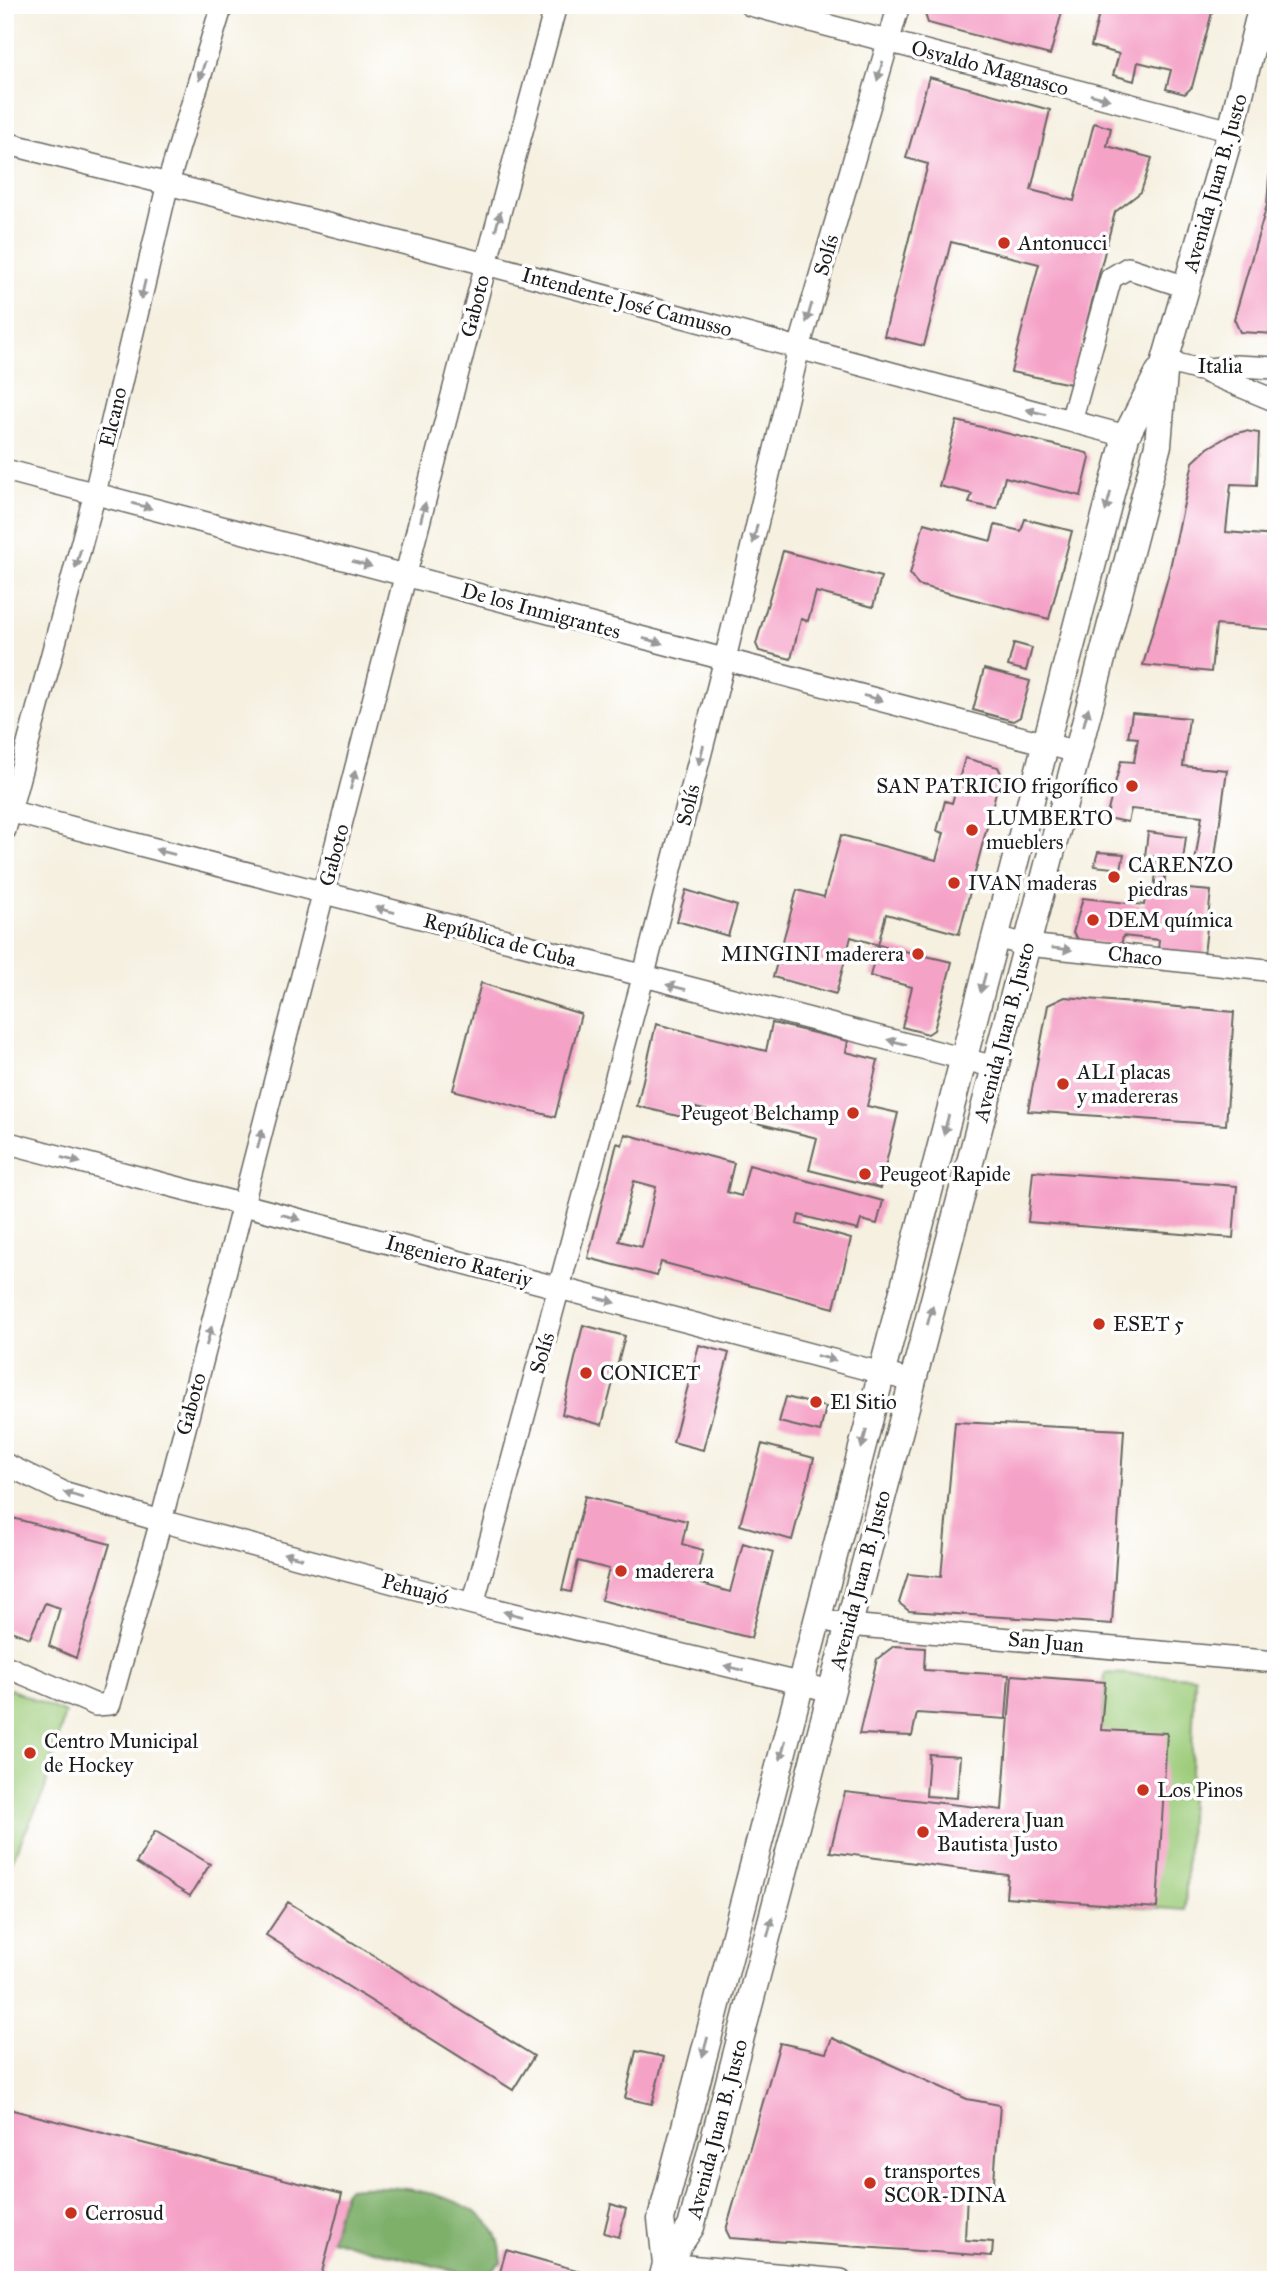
<svg xmlns="http://www.w3.org/2000/svg" width="1281" height="2285" viewBox="0 0 1281 2285" font-family="'IM FELL Great Primer',serif">
<rect width="100%" height="100%" fill="#fff"/>
<filter id="ink" filterUnits="userSpaceOnUse"><feTurbulence type="fractalNoise" baseFrequency=".0143" numOctaves="2"/><feDisplacementMap in="SourceGraphic" scale="14" xChannelSelector="R" yChannelSelector="G"/><feConvolveMatrix kernelMatrix="1 2 1 2 8 2 1 2 1" color-interpolation-filters="sRGB"/></filter>
<filter id="wash" filterUnits="userSpaceOnUse"><feTurbulence type="fractalNoise" baseFrequency=".00686" numOctaves="4" result="noise"/><feDisplacementMap in="SourceGraphic" scale="28" xChannelSelector="R" yChannelSelector="G"/><feGaussianBlur stdDeviation="1.57" result="paint"/><feColorMatrix in="noise" values="0 0 0 0 0 0 0 0 0 0 0 0 0 0 0 0 0 1.4 0 .05"/><feComposite in="paint" operator="in"/></filter>
<g filter="url(#wash)">
<rect width="100%" height="100%" fill="#f5f0e0"/>
<path fill="#9dcc7a" stroke="#5c744b" stroke-width="2" d="M1105 1673 1195 1677 1185 1910 1089 1903Z
M5 1687 65 1713 44 1792 5 1875Z"/>
<path fill="#7eb06a" stroke="#4d6643" stroke-width="2" d="M348 2188C395 2182 508 2195 501 2262L486 2275 458 2272 331 2239 344 2192Z"/>
<g id="blocks">
<path fill="#f5a2c7" fill-rule="evenodd" d="M922 5H1064L1050 55 928 23Z
M1113 5H1214L1192 87 1185 94 1166 89 1171 70 1138 62 1134 81 1113 75 1119 54 1091 46 1100 10 1111 12Z
M929 77 1050 110 1031 190 1074 201 1094 123 1111 128 1107 146 1152 158 1141 192 1115 212 1071 384 1011 372 1039 264 951 242 924 346 884 336 928 164 906 158Z
M1275 157 1276 334 1240 332 1234 319 1267 205 1269 178Z
M957 421 1087 453 1090 458 1081 496 1005 477 997 509 969 503 972 494 939 486Z
M1245 431 1259 433 1257 485 1231 484 1226 532 1276 536V630L1216 625 1211 672 1143 665 1168 577 1193 462 1208 448 1230 435Z
M1025 519 1072 531 1049 619 918 585 910 574 924 523 991 541 995 525 1021 531Z
M783 551 881 577 873 607 816 592 808 621 801 619 791 659 759 651 756 644Z
M1014 643 1032 648 1026 671 1008 666Z
M984 669 1030 681 1020 717 1013 721 973 710Z
M1132 713 1189 718 1183 766 1227 770 1214 864 1195 862 1202 816 1131 809 1128 822 1106 818 1121 761 1134 762 1138 738 1128 737Z
M965 758 998 767 1001 773 959 934 886 914 878 945 851 937 836 994 773 977 797 890 824 897 841 835 936 860 944 833 937 831 945 801 952 803Z
M1148 832 1186 837 1183 861 1167 859 1164 887 1211 891 1204 955 1158 950 1159 940 1123 936 1121 946 1079 940 1073 933 1083 898 1144 905 1146 892 1154 894 1157 857 1145 856Z
M1098 852 1124 854 1121 869 1094 866Z
M686 890 737 906 728 936 677 921Z
M878 945 952 962 934 1030 928 1034 902 1027 912 987 870 976Z
M481 983 581 1014 555 1117 453 1090Z
M1065 997 1234 1012 1226 1125 1028 1111 1048 1005Z
M772 1023 848 1041 846 1052 878 1060 867 1106 898 1113 880 1188 809 1170 817 1138 696 1108 694 1120 637 1106 656 1024 766 1051Z
M625 1134 734 1163 727 1192 741 1196 749 1165 883 1201 877 1224 861 1220 858 1230 799 1215 797 1224 851 1239 834 1308 661 1262 657 1276 588 1258 617 1143 622 1145ZM634 1181 656 1187 642 1247 619 1241Z
M1033 1171 1237 1186 1233 1238 1028 1222Z
M583 1325 625 1336 602 1425 562 1414Z
M699 1345 729 1353 703 1450 673 1442Z
M786 1397 826 1407 820 1432 779 1422Z
M955 1422 1124 1430 1112 1624 909 1611 899 1603 908 1574 941 1577Z
M762 1444 814 1458 792 1540 740 1525Z
M585 1496 687 1521 682 1544 703 1550 695 1582 730 1592 743 1543 773 1552 751 1638 601 1600 609 1569 578 1561 571 1592 562 1590Z
M5 1516 110 1544 76 1658 49 1646 60 1608 45 1603 30 1638 5 1629Z
M894 1646 925 1648 924 1670 1009 1675 1006 1719 917 1713 912 1736 859 1734 877 1659Z
M1012 1675 1105 1682 1101 1730 1167 1733 1157 1908 1006 1897 1008 1875 830 1852 845 1792 1002 1810Z
M929 1754 960 1756 957 1798 926 1796Z
M155 1831 210 1864 190 1896 136 1863Z
M288 1902 534 2056 513 2090 266 1935Z
M832 2038 967 2099 1000 2105 993 2193 967 2191 965 2240 993 2242 992 2256 730 2238 726 2230 780 2043 826 2053Z
M636 2051 664 2057 652 2104 625 2098Z
M5 2108 342 2194 320 2280H5Z
M611 2204 626 2209 619 2237 604 2233Z
M506 2250 608 2279 607 2280H498Z"/>
</g>
</g>
<g filter="url(#ink)">
<use href="#blocks" fill-opacity="0" stroke="#686661" stroke-width="2"/>
<g fill="none" stroke-linecap="round" stroke-linejoin="round">
<g stroke="#686661" stroke-width="24">
<path id="minor" d="M750 5 1231 131
M1255 34 1276 35
M5 143 486 264 1126 436
M1165 361 1200 370 1236 366 1276 368
M1206 372 1276 401
M1071 421 1111 278 1128 268 1186 287
M5 470 1077 752
M5 810 995 1067
M5 830 95 493 168 183 222 5
M995 937 1027 945 1276 971
M5 1142 912 1381
M5 1464 63 1492 161 1521 473 1604 831 1691
M473 1604 643 978 725 659 799 348 899 5
M817 1618 848 1625 1276 1662
M5 1666 96 1705 110 1704 161 1521 486 264 556 5
M666 2264 841 2280"/>
</g>
<g stroke="#686661" stroke-width="29">
<path id="major" d="M666 2264 661 2219 1126 436 1159 372
M662 2280 666 2264 691 2227 1158 445 1165 361 1231 131 1262 5"/>
</g>
<use href="#minor" stroke="#fff" stroke-width="21"/>
<use href="#major" stroke="#fff" stroke-width="26"/>
</g>
<defs><path id="oneway-solid" d="M-6-.8H1V-3.2L6.5 0L1 3.2V.8H-6Z" transform="scale(1.75)"/></defs>
<g fill="#999">
<use href="#oneway-solid" transform="translate(202 71) rotate(107)"/>
<use href="#oneway-solid" transform="translate(880 71) rotate(106)"/>
<use href="#oneway-solid" transform="translate(1100 97) rotate(15)"/>
<use href="#oneway-solid" transform="translate(498 221) rotate(-75)"/>
<use href="#oneway-solid" transform="translate(143 290) rotate(103)"/>
<use href="#oneway-solid" transform="translate(809 313) rotate(106)"/>
<use href="#oneway-solid" transform="translate(1036 412) rotate(-165)"/>
<use href="#oneway-solid" transform="translate(1108 502) rotate(105)"/>
<use href="#oneway-solid" transform="translate(142 506) rotate(15)"/>
<use href="#oneway-solid" transform="translate(423 512) rotate(-76)"/>
<use href="#oneway-solid" transform="translate(755 534) rotate(103)"/>
<use href="#oneway-solid" transform="translate(78 559) rotate(105)"/>
<use href="#oneway-solid" transform="translate(362 564) rotate(15)"/>
<use href="#oneway-solid" transform="translate(653 641) rotate(15)"/>
<use href="#oneway-solid" transform="translate(873 698) rotate(15)"/>
<use href="#oneway-solid" transform="translate(1086 717) rotate(-75)"/>
<use href="#oneway-solid" transform="translate(701 755) rotate(104)"/>
<use href="#oneway-solid" transform="translate(353 780) rotate(-75)"/>
<use href="#oneway-solid" transform="translate(165 852) rotate(-165)"/>
<use href="#oneway-solid" transform="translate(385 910) rotate(-165)"/>
<use href="#oneway-solid" transform="translate(1062 949) rotate(6)"/>
<use href="#oneway-solid" transform="translate(983 983) rotate(105)"/>
<use href="#oneway-solid" transform="translate(676 987) rotate(-166)"/>
<use href="#oneway-solid" transform="translate(897 1042) rotate(-166)"/>
<use href="#oneway-solid" transform="translate(946 1125) rotate(105)"/>
<use href="#oneway-solid" transform="translate(260 1139) rotate(-76)"/>
<use href="#oneway-solid" transform="translate(71 1160) rotate(15)"/>
<use href="#oneway-solid" transform="translate(291 1217) rotate(15)"/>
<use href="#oneway-solid" transform="translate(606 1300) rotate(15)"/>
<use href="#oneway-solid" transform="translate(930 1315) rotate(-75)"/>
<use href="#oneway-solid" transform="translate(209 1336) rotate(-75)"/>
<use href="#oneway-solid" transform="translate(826 1358) rotate(15)"/>
<use href="#oneway-solid" transform="translate(864 1439) rotate(105)"/>
<use href="#oneway-solid" transform="translate(73 1495) rotate(-163)"/>
<use href="#oneway-solid" transform="translate(293 1556) rotate(-165)"/>
<use href="#oneway-solid" transform="translate(513 1614) rotate(-166)"/>
<use href="#oneway-solid" transform="translate(734 1668) rotate(-166)"/>
<use href="#oneway-solid" transform="translate(783 1750) rotate(105)"/>
<use href="#oneway-solid" transform="translate(770 1927) rotate(-75)"/>
<use href="#oneway-solid" transform="translate(705 2047) rotate(105)"/>
</g>
</g>
<g fill="#c8321e" stroke="#fff" stroke-width="2.5">
<circle cx="1004" cy="243" r="7"/>
<circle cx="1132" cy="786" r="7"/>
<circle cx="972" cy="830" r="7"/>
<circle cx="1114" cy="877" r="7"/>
<circle cx="954" cy="883" r="7"/>
<circle cx="1093" cy="920" r="7"/>
<circle cx="918" cy="954" r="7"/>
<circle cx="1063" cy="1084" r="7"/>
<circle cx="853" cy="1113" r="7"/>
<circle cx="865" cy="1174" r="7"/>
<circle cx="1099" cy="1324" r="7"/>
<circle cx="586" cy="1373" r="7"/>
<circle cx="816" cy="1402" r="7"/>
<circle cx="621" cy="1571" r="7"/>
<circle cx="30" cy="1753" r="7"/>
<circle cx="1143" cy="1790" r="7"/>
<circle cx="923" cy="1832" r="7"/>
<circle cx="870" cy="2183" r="7"/>
<circle cx="71" cy="2213" r="7"/>
</g>
<g text-anchor="middle" stroke-width="7" stroke-linejoin="round" paint-order="stroke">
<g font-size="21" fill="#1c1c1c" stroke="#fff">
<text transform="translate(990 68) rotate(15)" y="7">Osvaldo Magnasco</text>
<text transform="translate(1215 183) rotate(-74)" y="7">Avenida Juan B. Justo</text>
<text transform="translate(826 255) rotate(-74)" y="7">Solís</text>
<text transform="translate(627 302) rotate(15)" y="7">Intendente José Camusso</text>
<text transform="translate(475 306) rotate(-76)" y="7">Gaboto</text>
<text x="1220" y="373">Italia</text>
<text transform="translate(113 417) rotate(-77)" y="7">Elcano</text>
<text transform="translate(541 611) rotate(15)" y="7">De los Inmigrantes</text>
<text transform="translate(688 805) rotate(-76)" y="7">Solís</text>
<text transform="translate(334 855) rotate(-75)" y="7">Gaboto</text>
<text transform="translate(500 940) rotate(15)" y="7">República de Cuba</text>
<text transform="translate(1135 956) rotate(6)" y="7">Chaco</text>
<text transform="translate(1004 1032) rotate(-75)" y="7">Avenida Juan B. Justo</text>
<text transform="translate(459 1261) rotate(15)" y="7">Ingeniero Rateriy</text>
<text transform="translate(542 1353) rotate(-74)" y="7">Solís</text>
<text transform="translate(191 1404) rotate(-75)" y="7">Gaboto</text>
<text transform="translate(860 1580) rotate(-75)" y="7">Avenida Juan B. Justo</text>
<text transform="translate(415 1589) rotate(15)" y="7">Pehuajó</text>
<text transform="translate(1046 1642) rotate(5)" y="7">San Juan</text>
<text transform="translate(717 2129) rotate(-75)" y="7">Avenida Juan B. Justo</text>
</g>
<g font-size="21" fill="#1c1c1c" stroke="#fff" text-anchor="start">
<text x="1018" y="250">Antonucci</text>
<text x="1118" y="793" text-anchor="end">SAN PATRICIO frigorífico</text>
<text x="986" y="825">LUMBERTO<tspan x="986" dy="24">mueblers</tspan></text>
<text x="1128" y="872">CARENZO<tspan x="1128" dy="24">piedras</tspan></text>
<text x="968" y="890">IVAN maderas</text>
<text x="1107" y="927">DEM química</text>
<text x="904" y="961" text-anchor="end">MINGINI maderera</text>
<text x="1077" y="1079">ALI placas<tspan x="1077" dy="24">y madereras</tspan></text>
<text x="839" y="1120" text-anchor="end">Peugeot Belchamp</text>
<text x="879" y="1181">Peugeot Rapide</text>
<text x="1113" y="1331">ESET 5</text>
<text x="600" y="1380">CONICET</text>
<text x="830" y="1409">El Sitio</text>
<text x="635" y="1578">maderera</text>
<text x="44" y="1748">Centro Municipal<tspan x="44" dy="24">de Hockey</tspan></text>
<text x="1157" y="1797">Los Pinos</text>
<text x="937" y="1827">Maderera Juan<tspan x="937" dy="24">Bautista Justo</tspan></text>
<text x="884" y="2178">transportes<tspan x="884" dy="24">SCOR-DINA</tspan></text>
<text x="85" y="2220">Cerrosud</text>
</g>
</g>
<rect width="1281" height="2285" fill="none" stroke="#fff" stroke-width="28"/>
</svg>
